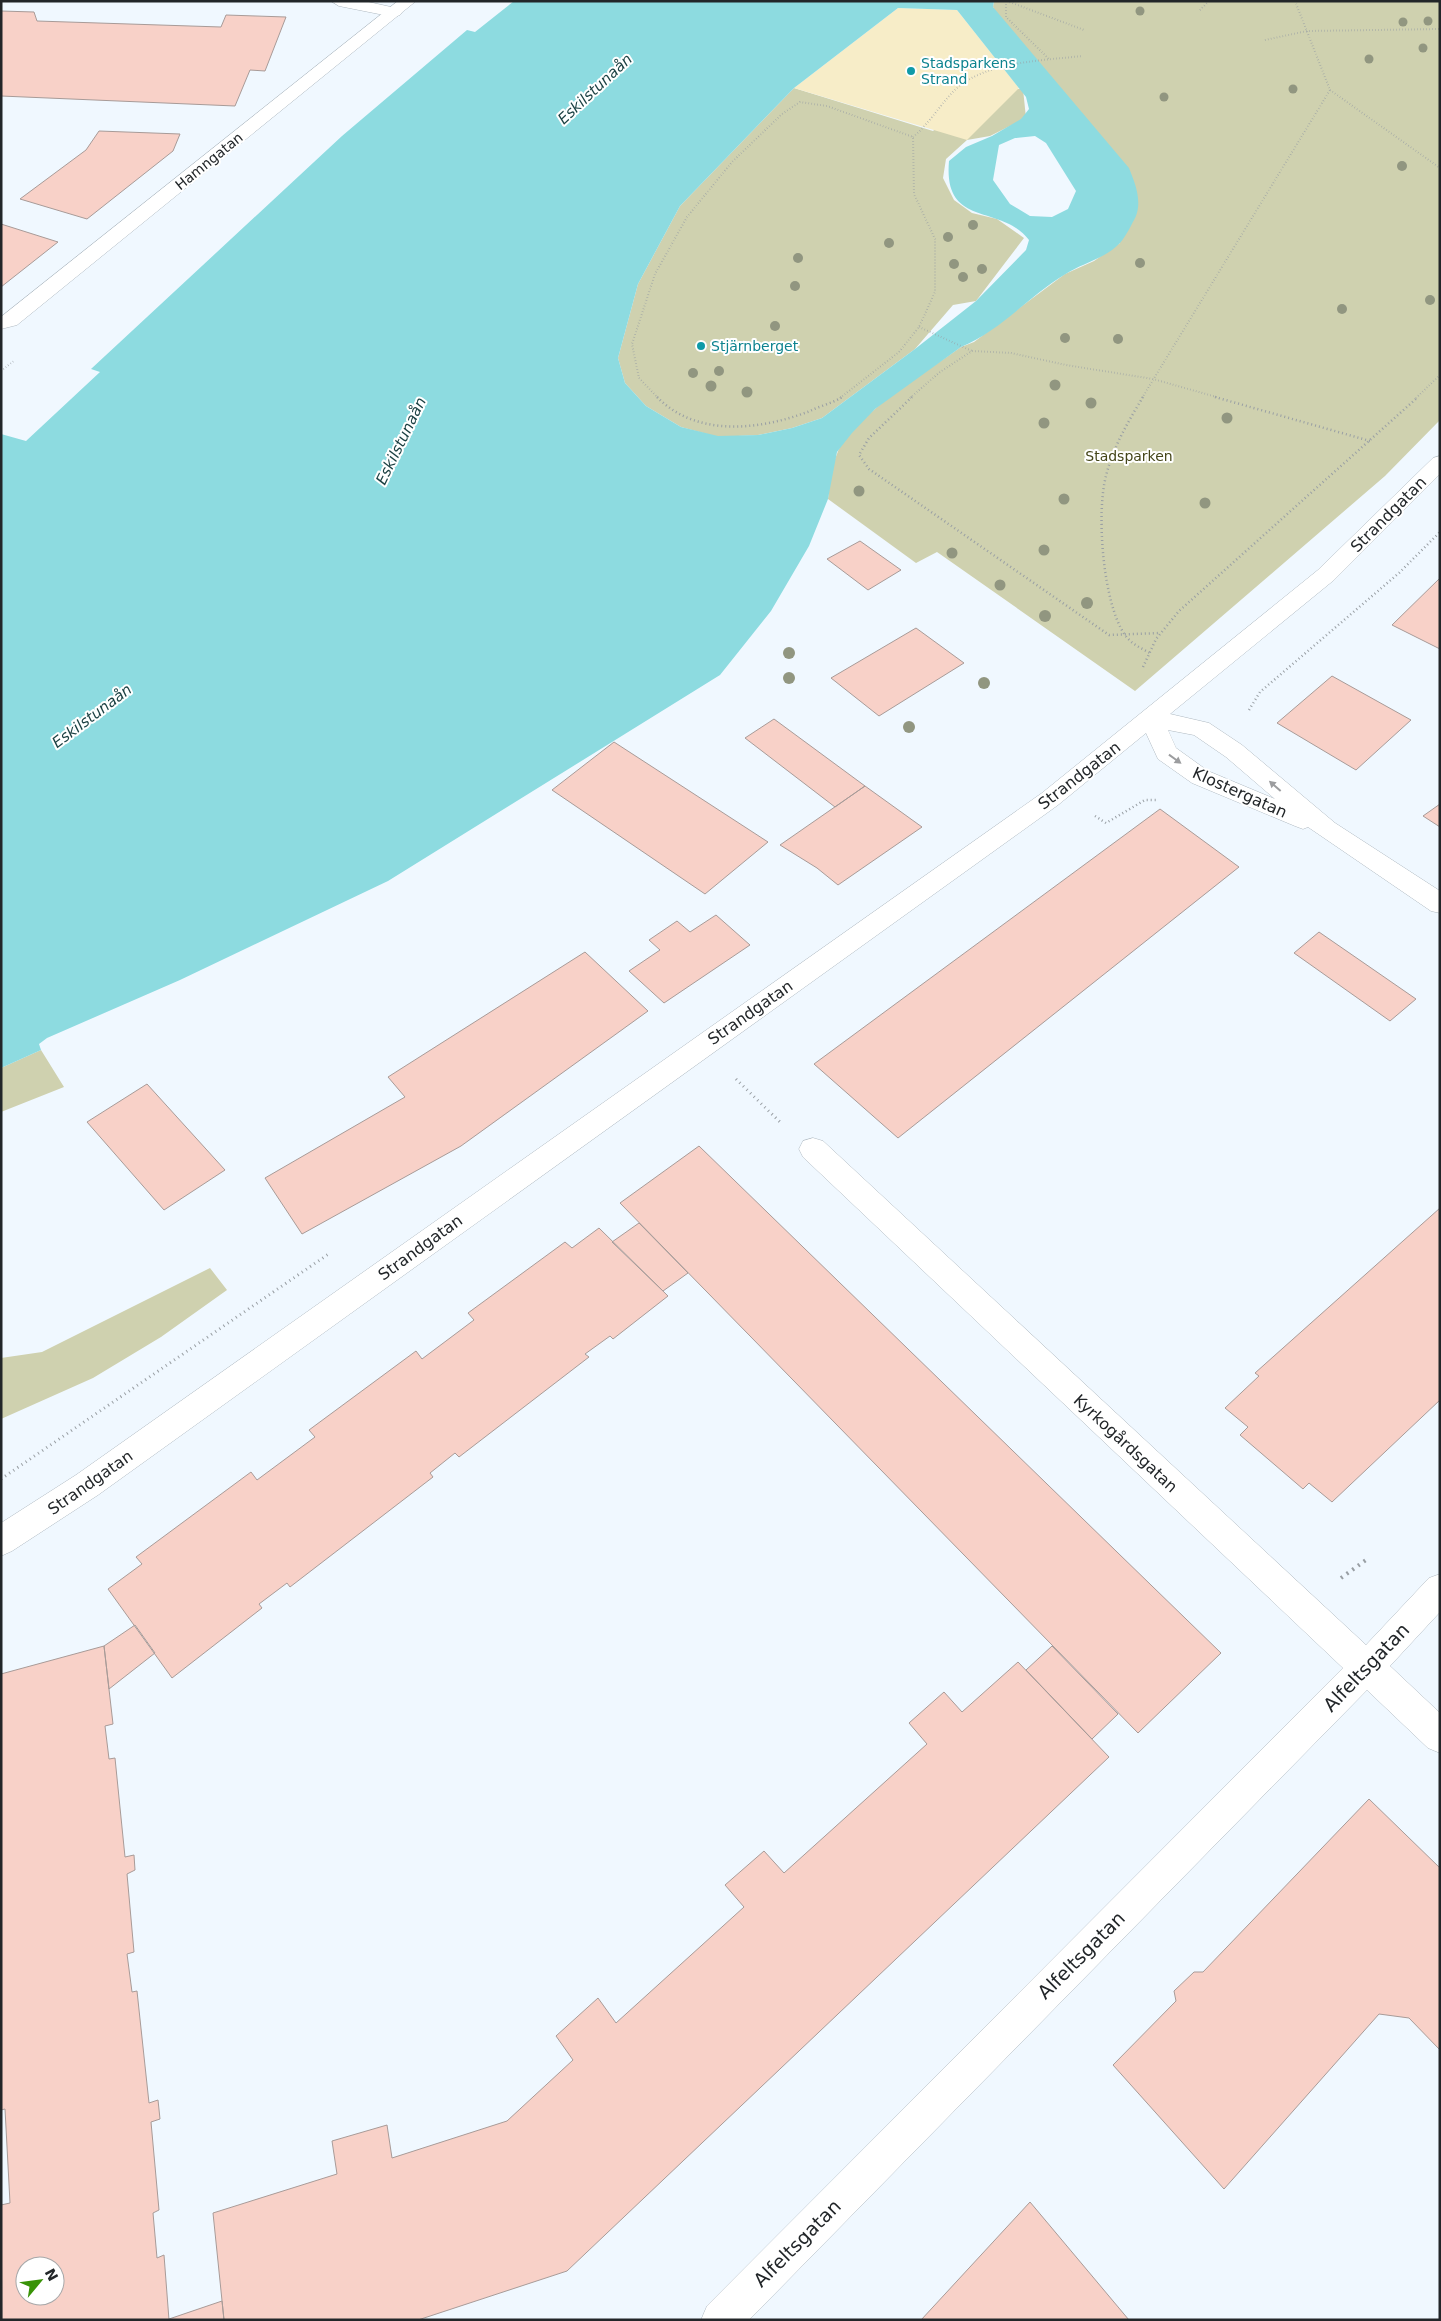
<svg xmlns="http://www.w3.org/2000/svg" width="1441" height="2321" viewBox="0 0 1441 2321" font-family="'DejaVu Sans',sans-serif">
<rect width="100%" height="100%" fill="#f0f8ff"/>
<path fill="#cfd1af" d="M994 1H1440V420L1385 476 1135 691 937 552 916 563 828 499C830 484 831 468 837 454 851 417 928 371 961 347L974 342 1065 274 1094 261 1120 243 993 7Z
M794 88 933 131 979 89H1023L1026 118 990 136 967 140 946 159 943 178 954 200 972 213 997 219 1024 238 976 301 953 305 915 349 822 418 792 428 758 435 718 437 681 427 646 406 625 383 618 358 638 284 680 206Z
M41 1050 64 1087 1 1112V1068Z
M210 1268 227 1290 161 1337 93 1378 1 1419V1358L42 1352Z"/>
<path fill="#f7edc8" d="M898 8 957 10 1019 88 967 140 794 88Z"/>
<path fill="#8ddbe0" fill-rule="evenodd" d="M514 1H994L993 7 1129 168C1135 183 1142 200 1136 216 1132 224 1126 236 1120 243 1105 259 1082 263 1064 275 1028 297 1000 331 961 347L875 409 852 433 837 452 828 499 809 546 771 611 720 675 388 881 180 980 47 1038 39 1044 41 1050 1 1068V434L26 441 100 372 91 369 342 136 467 30 475 32ZM898 8 957 10 1026 97 1029 109 1021 119 992 136 966 147 949 161C943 229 1001 203 1029 240L1026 250 976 301 915 349 822 418 792 428 758 435 718 436 681 427 646 406 625 383 618 358 638 284 680 206 794 88ZM1035 136 1046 143 1076 191 1068 209 1052 217 1030 216 1010 204 993 180 999 145 1015 138Z"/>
<path fill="#f8d1c8" stroke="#a89b98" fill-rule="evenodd" d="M1 11 34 12 37 21 221 27 226 15 286 17 265 71 250 70 235 106 1 96Z
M99 131 180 134 173 151 87 219 20 199 86 150Z
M1 224 58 242 1 287Z
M860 541 901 570 868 590 827 559Z
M1440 578V649L1392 625Z
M916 628 964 663 879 716 831 678Z
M1332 676 1411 720 1356 770 1277 723Z
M774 719 865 786 835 807 745 738Z
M614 742 768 842 705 894 552 790Z
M865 786 922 827 838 885 817 868 780 845Z
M1440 804V827L1423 816Z
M1160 809 1239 867 898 1138 814 1064Z
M716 915 750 945 664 1003 629 971 660 950 649 940 677 921 690 932Z
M1319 932 1416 999 1390 1021 1294 953Z
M585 952 648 1011 461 1146 302 1234 265 1178 405 1097 388 1077Z
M147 1084 225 1170 164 1210 87 1122Z
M699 1146 1221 1653 1138 1733 620 1203Z
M1440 1208V1400L1332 1502 1309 1483 1303 1489 1240 1435 1248 1427 1225 1408 1259 1376 1255 1373Z
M639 1223 688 1273 663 1291 612 1242Z
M599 1228 668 1296 613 1339 610 1336 585 1354 589 1357 459 1457 455 1453 430 1473 433 1477 290 1587 287 1583 259 1604 262 1608 172 1678 108 1589 142 1564 136 1557 251 1472 257 1480 315 1437 309 1430 416 1351 422 1359 474 1320 468 1313 565 1242 572 1248Z
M135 1625 155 1653 109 1689 104 1646Z
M104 1646 113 1724 105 1726 109 1759 115 1758 125 1857 134 1855 135 1870 127 1874 134 1952 127 1954 132 1992 137 1991 149 2103 158 2100 160 2119 151 2122 159 2210 153 2213 157 2258 164 2255 169 2320H2L1 2205 10 2203 5 2109 1 2110V1674ZM25 2266H55V2296H25Z
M1052 1646 1118 1714 1092 1739 1026 1670Z
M1018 1662 1109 1757 567 2271 418 2320H224L213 2213 337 2174 332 2141 387 2125 392 2158 507 2121 573 2060 556 2036 598 1998 616 2023 744 1907 725 1885 764 1851 784 1873 927 1744 909 1723 944 1692 962 1712Z
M1369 1799 1440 1868V2050L1409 2018 1379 2014 1224 2189 1113 2065 1176 2001 1174 1991 1194 1972H1203Z
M1030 2202 1129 2320H921Z
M222 2301 224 2320H169V2319Z"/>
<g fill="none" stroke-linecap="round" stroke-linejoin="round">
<g stroke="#afb9c1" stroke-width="1">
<path id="minor" d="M331 1H364L400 9 402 12 400 15 394 17 339 6Z
M813 1138 823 1141 1366 1645 1429 1578 1440 1574V1612L1390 1666 1440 1713V1753L1428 1748 1367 1690 749 2320H701L707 2306 1343 1668 803 1157 799 1149 803 1141Z"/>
</g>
<g stroke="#afb9c1" stroke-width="1">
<path id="tertiary" d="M398 1H416L17 325 1 329V317Z
M1440 456V474L1334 580 1170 714 1209 723 1242 745 1335 823 1440 891V913L1431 911 1308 827 1303 829 1295 826 1192 783 1158 759 1146 733 1058 805 98 1495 12 1551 1 1556V1523L76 1475 1042 793 1318 570 1433 458ZM1168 730 1194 735 1226 757 1275 799 1208 771 1176 748Z"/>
</g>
<path stroke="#999fa4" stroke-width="2" stroke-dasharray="0.5 2.5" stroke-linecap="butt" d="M1006 1V17L1049 59
M1007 1 1084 30
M1200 10 1209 1
M1265 40 1307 31 1440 29
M1330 90 1440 168
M913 137C930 123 941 103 957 88 986 62 1046 60 1083 56
M919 327 972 351
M1 371 15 360
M658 398 639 378 632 344 655 274 687 217 732 162 782 114 800 102 827 106 913 137
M840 398 899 352 919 327 935 292V239L914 194 913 137
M910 398 940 372 972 351 1011 353 1066 365 1153 379 1220 398
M1142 398 1330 90 1295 1
M1416 398 1440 375"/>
<path stroke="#999fa4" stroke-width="2.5" stroke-dasharray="1 3" stroke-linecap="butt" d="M657 397C697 438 761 430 810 411 820 406 833 403 842 397
M912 397 869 438 859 455 869 469 1109 635 1160 633
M1143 397C1128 422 1113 447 1106 476 1096 513 1103 604 1125 635 1131 644 1141 648 1150 653
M1215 397 1370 441
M1143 667 1156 639 1179 611 1418 397
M1249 710 1260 692 1399 573 1440 532
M1095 816 1106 823 1145 800H1158"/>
<path stroke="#999fa4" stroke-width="3" stroke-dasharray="1 4" stroke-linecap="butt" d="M736 1079 780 1122
M1 1479 330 1253"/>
<path stroke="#999fa4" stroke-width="4" stroke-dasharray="2 5" stroke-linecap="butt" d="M1341 1578 1366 1560"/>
<use href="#minor" fill="#fff" fill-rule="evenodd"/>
<use href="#tertiary" fill="#fff" fill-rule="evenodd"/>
</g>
<g fill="#919680">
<circle cx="1140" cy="11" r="4.5"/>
<circle cx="1428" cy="21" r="4.5"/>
<circle cx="1403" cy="22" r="4.5"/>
<circle cx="1423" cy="48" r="4.5"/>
<circle cx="1369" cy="59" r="4.5"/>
<circle cx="1293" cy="89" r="4.5"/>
<circle cx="1164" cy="97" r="4.5"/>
<circle cx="1402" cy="166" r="5"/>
<circle cx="973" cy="225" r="5"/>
<circle cx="948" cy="237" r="5"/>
<circle cx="889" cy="243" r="5"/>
<circle cx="798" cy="258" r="5"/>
<circle cx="1140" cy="263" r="5"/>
<circle cx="954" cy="264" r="5"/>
<circle cx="982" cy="269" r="5"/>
<circle cx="963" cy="277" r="5"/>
<circle cx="795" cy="286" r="5"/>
<circle cx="1430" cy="300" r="5"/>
<circle cx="1342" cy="309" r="5"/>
<circle cx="775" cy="326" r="5"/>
<circle cx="1065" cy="338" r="5"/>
<circle cx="1118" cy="339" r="5"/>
<circle cx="719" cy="371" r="5"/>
<circle cx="693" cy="373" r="5"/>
<circle cx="1055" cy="385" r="5.5"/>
<circle cx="711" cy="386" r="5.5"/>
<circle cx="747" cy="392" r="5.5"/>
<circle cx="1091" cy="403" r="5.5"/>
<circle cx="1227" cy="418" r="5.5"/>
<circle cx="1044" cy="423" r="5.5"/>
<circle cx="859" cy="491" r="5.5"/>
<circle cx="1064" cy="499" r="5.5"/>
<circle cx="1205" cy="503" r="5.5"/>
<circle cx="1044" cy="550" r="5.5"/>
<circle cx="952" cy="553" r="5.5"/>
<circle cx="1000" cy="585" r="5.5"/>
<circle cx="1087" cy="603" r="6"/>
<circle cx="1045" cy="616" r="6"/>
<circle cx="789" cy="653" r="6"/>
<circle cx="789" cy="678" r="6"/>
<circle cx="984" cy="683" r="6"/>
<circle cx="909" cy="727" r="6"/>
</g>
<defs><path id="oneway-solid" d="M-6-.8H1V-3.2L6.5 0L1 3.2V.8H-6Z" transform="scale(1.25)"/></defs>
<g fill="#9c9d9f">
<use href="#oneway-solid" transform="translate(1175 759) rotate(36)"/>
<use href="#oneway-solid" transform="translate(1275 786) rotate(-139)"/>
</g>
<g fill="#0f9aa8" stroke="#fff" stroke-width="2">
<circle cx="911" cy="71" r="5"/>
<circle cx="701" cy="346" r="5"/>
</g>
<g text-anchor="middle" stroke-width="4" stroke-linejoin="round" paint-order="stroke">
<g font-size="14" fill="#0d838f" stroke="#fff" text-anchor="start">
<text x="921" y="68">Stadsparkens<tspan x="921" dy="16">Strand</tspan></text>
<text x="711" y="351">Stjärnberget</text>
</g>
<g font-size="14" fill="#222629" stroke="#fff">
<text transform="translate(209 161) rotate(-39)" y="5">Hamngatan</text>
</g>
<g font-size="14" fill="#444519" stroke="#fff">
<text x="1129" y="461">Stadsparken</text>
</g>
<g font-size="15" font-style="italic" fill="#193f41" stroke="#fff">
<text transform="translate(595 89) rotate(-43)" y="5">Eskilstunaån</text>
<text transform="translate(401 441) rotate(-64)" y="5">Eskilstunaån</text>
<text transform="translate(92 716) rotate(-37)" y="5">Eskilstunaån</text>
</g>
<g font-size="16" fill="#222629" stroke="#fff">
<text transform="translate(1388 514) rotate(-45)" y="6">Strandgatan</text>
<text transform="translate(1079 775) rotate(-38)" y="6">Strandgatan</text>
<text transform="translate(1240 792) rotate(24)" y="6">Klostergatan</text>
<text transform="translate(750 1012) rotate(-35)" y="6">Strandgatan</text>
<text transform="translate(420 1247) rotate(-36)" y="6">Strandgatan</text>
<text transform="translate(1126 1443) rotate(43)" y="6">Kyrkogårdsgatan</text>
<text transform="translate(90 1482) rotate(-35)" y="6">Strandgatan</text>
</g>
<g font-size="19" fill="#222629" stroke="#fff">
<text transform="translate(1366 1667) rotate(-46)" y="7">Alfeltsgatan</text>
<text transform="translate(1081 1955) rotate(-45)" y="7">Alfeltsgatan</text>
<text transform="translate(797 2243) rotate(-45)" y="7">Alfeltsgatan</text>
</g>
</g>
<rect width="1441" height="2321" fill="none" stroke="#222629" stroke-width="5"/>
<g transform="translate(40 2281) rotate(61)"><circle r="24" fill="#ffffff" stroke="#a7a8a9"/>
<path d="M0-4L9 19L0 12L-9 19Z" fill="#399307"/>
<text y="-8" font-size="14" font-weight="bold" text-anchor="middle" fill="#222629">N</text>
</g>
</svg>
